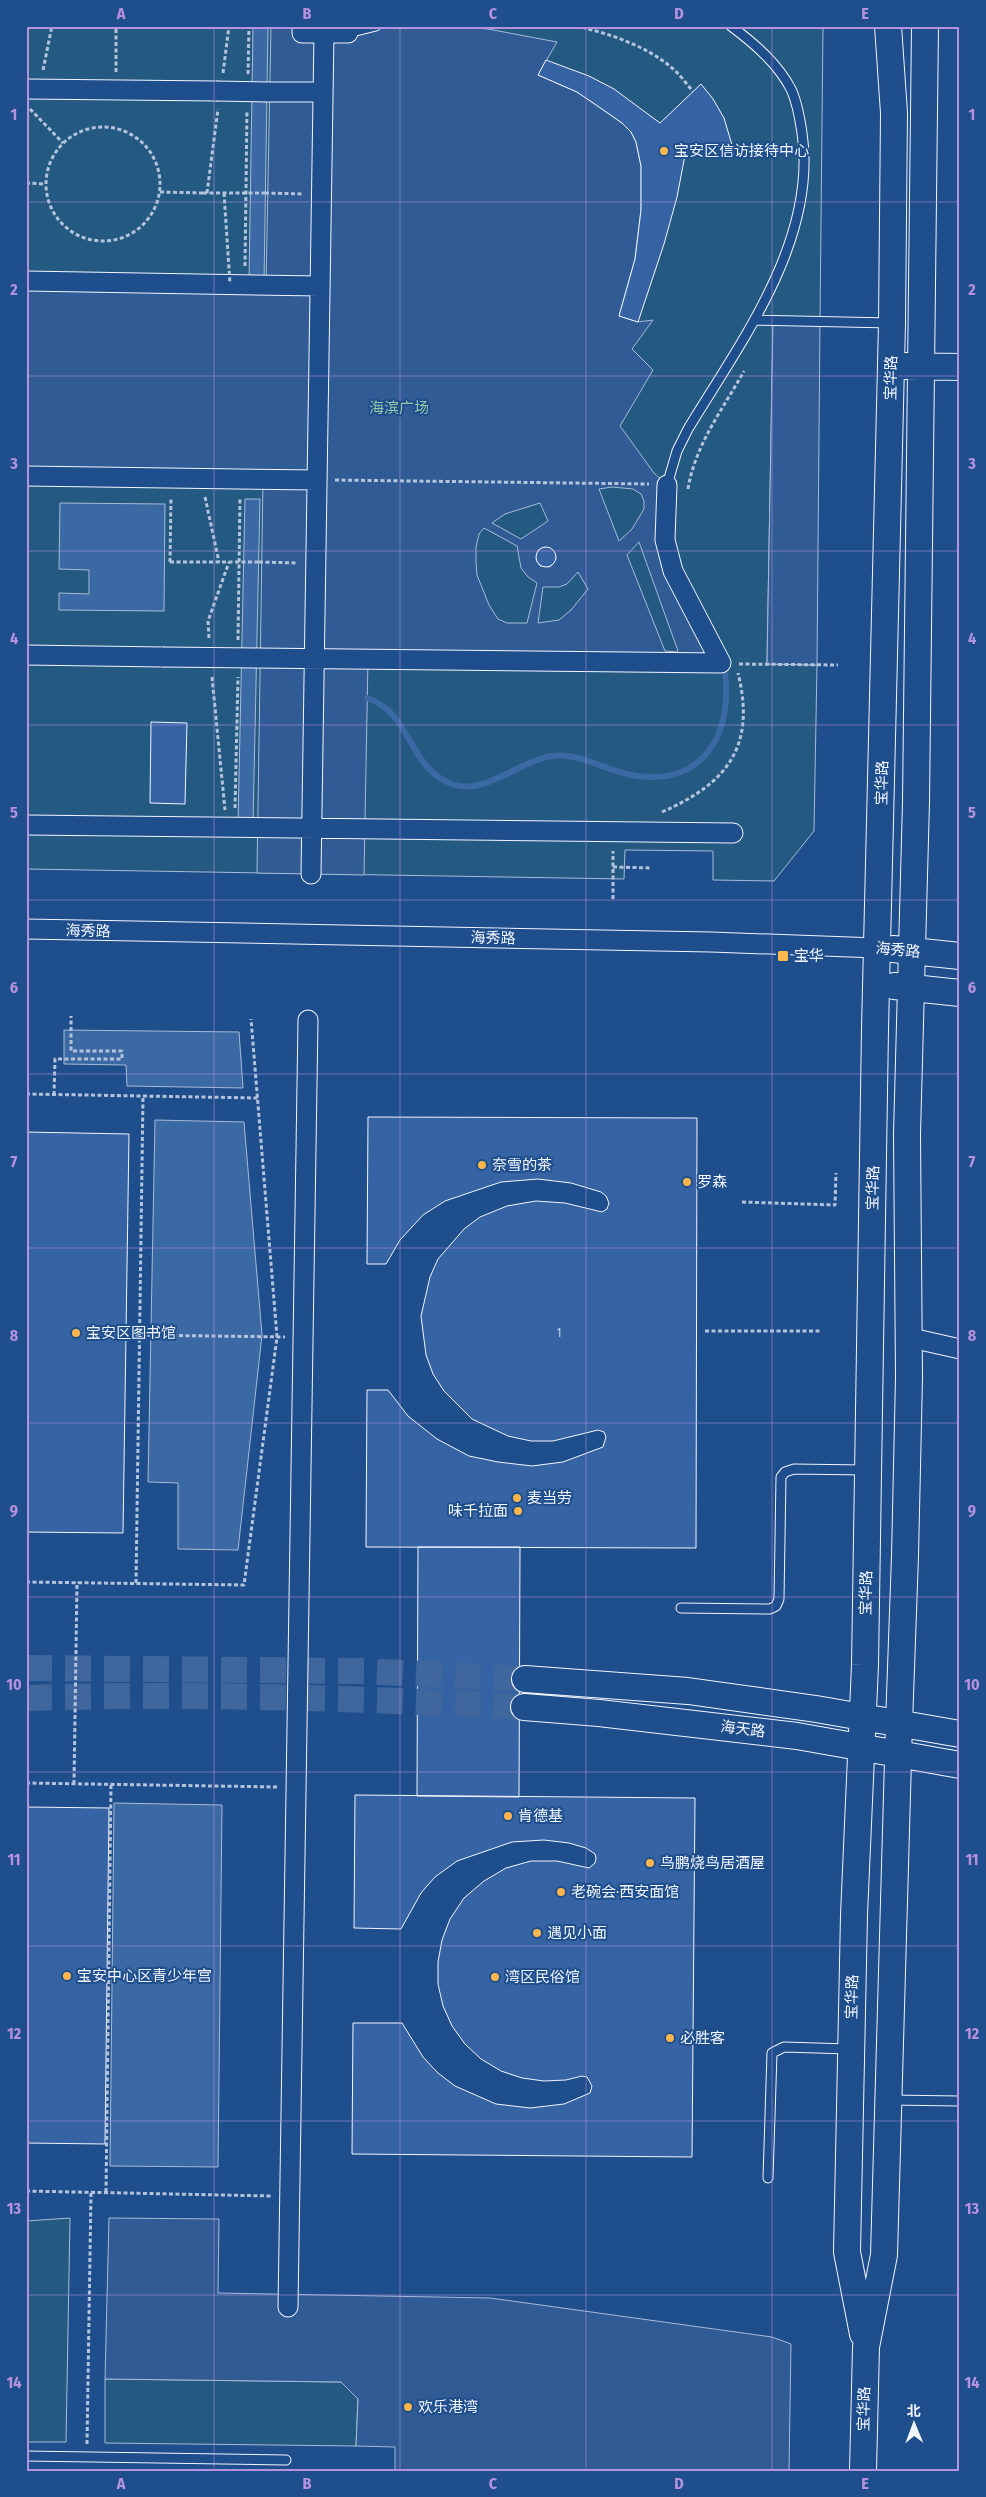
<svg xmlns="http://www.w3.org/2000/svg" width="986" height="2497" viewBox="0 0 986 2497" font-family="'Fira Sans Condensed','Noto Sans SC',sans-serif">
<rect width="100%" height="100%" fill="#1f4e8c"/>
<path fill="#245a82" stroke="#a8bbd7" d="M26 26H823L820 321H773L767 664 817 665 814 831 774 881 713 880V851L625 850 624 879 26 869Z
M70 2218 66 2442H26V2221Z
M105 2379 341 2382 358 2399 356 2446 105 2443Z"/>
<path fill="#305b95" stroke="#a8bbd7" fill-rule="evenodd" d="M271 26H456L488 29 557 42 538 75 577 92 622 123 631 132 636 142 641 166V210L635 259 619 316 638 322 653 320 632 349 653 370 620 426 654 473 667 485 665 540 721 663 368 659 364 875 257 873 263 479 26 476V281L266 285ZM612 487 633 489 641 494 644 501V509L632 529 619 541 599 489ZM540 503 548 521 521 539 492 523 505 514ZM484 528 517 546 521 568 528 577 537 583 527 623H507L498 619 489 605 477 575 476 562V547L479 534ZM639 542 678 651 677 652 665 651 627 555ZM544 547 550 548 555 553 556 559 550 567 540 566 536 560 538 550ZM578 572 588 589 571 610 559 620 538 623 543 587H559L567 584Z
M773 320 820 321 817 665 767 664Z
M109 2218 219 2219 218 2293 490 2298 772 2337 791 2344 789 2471 395 2470V2447L356 2446 358 2399 341 2382 105 2379Z"/>
<path fill="#3b69a3" stroke="#a8bbd7" d="M253 26H268L264 283H249Z
M245 499H260L253 824H238Z
M60 503 165 504 164 611 59 610V593L89 594V570L59 569Z
M64 1030 239 1032 243 1088 127 1086 126 1065 64 1064Z
M155 1120 244 1122 262 1335 238 1550 178 1549V1483L148 1482Z
M114 1803 222 1805 218 2167 110 2166Z"/>
<g fill="none" stroke-linecap="round" stroke-linejoin="round">
<path stroke="#3b69a3" stroke-width="6" d="M367 698C413 713 407 770 455 785 486 794 520 761 551 756 579 752 604 770 631 775 702 788 733 736 725 672"/>
</g>
<path fill="#3563a3" stroke="#f2f6ff" d="M546 60 589 76 614 89 660 123 701 84 713 99 724 118 732 145 686 150 677 197 664 244 638 322 619 316 635 259 641 210V166L636 142 631 132 622 123 602 109 577 92 538 75Z
M536 557a10 10 0 1 1 20 0a10 10 0 1 1-20 0Z
M151 722 187 723 185 804 150 803Z
M368 1117 697 1118 696 1548 366 1547 367 1390H388L408 1416 437 1439 469 1456 498 1462 532 1466 563 1462 603 1447 606 1437 604 1432 598 1430 553 1441H531L508 1436 472 1419 444 1391 433 1374 426 1355 421 1316 430 1277 438 1259 464 1229 480 1217 507 1206 536 1201 565 1203 602 1212 607 1209 609 1203 606 1196 601 1192 571 1183 538 1179 501 1182 445 1201 423 1215 400 1240 386 1264H367Z
M26 1132 129 1134 123 1533 26 1532Z
M418 1547H520L519 1797 417 1796Z
M355 1795 695 1798 692 2157 352 2154 353 2023H402L423 2057 438 2073 455 2086 496 2104 530 2108 564 2104 590 2093 592 2086 587 2077 582 2076 566 2080 544 2081 522 2078 501 2071 481 2059 465 2044 452 2026 443 2006 438 1984V1962L442 1940 450 1919 464 1898 484 1881 506 1868 531 1861H557L589 1868 595 1863 596 1858 595 1854 586 1848 569 1843 544 1840 512 1842 457 1861 435 1877 421 1893 401 1929 354 1928Z
M26 1807 109 1808 105 2144 26 2143Z"/>
<g fill="none" stroke-linecap="round" stroke-linejoin="round">
<path stroke="#3f679d" stroke-width="26" stroke-dasharray="26 13" stroke-linecap="butt" d="M26 1668 364 1671 525 1679
M26 1698C192 1693 358 1698 524 1707"/>
<g stroke="#f2f6ff" stroke-width="11">
<path id="lane" d="M348 33 376 26
M756 320 891 323
M667 485 677 451 688 429C740 343 818 240 802 133 800 119 797 102 791 89 777 63 755 44 731 26
M681 1608 770 1609 776 1606 779 1599 781 1477 785 1472 794 1469 865 1470
M889 2100 960 2101
M768 2178 772 2053 784 2047 849 2049
M26 2456 286 2460"/>
</g>
<g stroke="#f2f6ff" stroke-width="21">
<path id="street" d="M302 26V33H348V26
M26 89 216 91
M267 92H323
M26 281 320 286
M26 476 317 480
M26 655 163 657
M257 658 721 663 673 571 665 540 667 485
M26 825 733 833
M311 874 324 33
M26 929 711 942 877 948
M907 1337 960 1349
M288 2307 308 1020"/>
</g>
<g stroke="#f2f6ff" stroke-width="28">
<path id="secondary" d="M906 366 960 367
M893 949 960 956
M894 986 960 993
M525 1679 688 1691 816 1709 960 1734
M524 1707 599 1713 797 1736 960 1765
M863 2334 847 2252 854 1915 865 1665 875 1029 892 323 894 113 888 26
M863 2471 866 2347 884 2255 899 1724 905 1556 909 1377 907 1134 916 802 925 26"/>
</g>
<path stroke="#b3c4dc" stroke-width="3" stroke-dasharray="4 2.5" stroke-linecap="butt" d="M576 26C608 33 647 46 672 68 680 74 686 84 693 91
M43 70 52 26
M116 72V26
M223 73 229 26
M248 74 249 26
M30 109 63 143
M46 184a57 57 0 1 1 114 0a57 57 0 1 1-114 0Z
M26 183 45 184
M160 192 203 193
M207 193 218 109
M265 193 303 194
M245 266 247 110
M335 480 649 484
M688 489C695 445 723 409 744 371
M205 497 219 562
M170 562 171 497
M259 562 297 563
M209 638 208 621 229 562
M238 640 240 497
M739 664 838 665
M212 677 225 810
M959 735H960
M957 802H960
M235 808 238 677
M662 812C728 783 756 746 738 673
M613 867 651 868
M613 899V851
M26 1094 258 1098
M54 1095 55 1059H122V1051H71V1016
M742 1202 835 1205 836 1173
M705 1331H822
M140 1335 285 1337
M26 1582 244 1585 277 1337 251 1019
M136 1583 143 1096
M26 1783 278 1787
M74 1784 77 1582
M26 2191 271 2196
M106 2192 111 1785
M87 2444 91 2192"/>
<use href="#lane" stroke="#1f4e8c" stroke-width="9"/>
<use href="#street" stroke="#1f4e8c" stroke-width="19"/>
<use href="#secondary" stroke="#1f4e8c" stroke-width="26"/>
<g stroke="#f2f6ff" stroke-width="21" stroke-linecap="butt">
<path id="street-bridge" d="M216 91 267 92
M163 657 257 658"/>
</g>
<path stroke="#b3c4dc" stroke-width="3" stroke-dasharray="4 2.5" stroke-linecap="butt" d="M203 193H265
M224 193 230 284
M170 562H259"/>
<use href="#street-bridge" stroke="#1f4e8c" stroke-width="19"/>
</g>
<path fill="none" stroke="#b691df" stroke-width="1" stroke-opacity="0.55" d="M214 26V2471M400 26V2471M586 26V2471M772 26V2471M26 202H960M26 376H960M26 551H960M26 725H960M26 900H960M26 1074H960M26 1248H960M26 1423H960M26 1597H960M26 1772H960M26 1946H960M26 2121H960M26 2295H960"/>
<g fill="#ffb74d" stroke="#1f4e8c" stroke-width="2">
<circle cx="664" cy="151" r="5"/>
<rect x="777" y="950" width="12" height="12" rx="2.5"/>
<circle cx="482" cy="1165" r="5"/>
<circle cx="687" cy="1182" r="5"/>
<circle cx="76" cy="1333" r="5"/>
<circle cx="517" cy="1498" r="5"/>
<circle cx="518" cy="1511" r="5"/>
<circle cx="508" cy="1816" r="5"/>
<circle cx="650" cy="1863" r="5"/>
<circle cx="561" cy="1892" r="5"/>
<circle cx="537" cy="1933" r="5"/>
<circle cx="67" cy="1976" r="5"/>
<circle cx="495" cy="1977" r="5"/>
<circle cx="670" cy="2038" r="5"/>
<circle cx="408" cy="2407" r="5"/>
</g>
<g text-anchor="middle" stroke-width="4" stroke-linejoin="round" paint-order="stroke">
<g font-size="12" fill="#c3d1e8">
<text x="559" y="1337">1</text>
</g>
<g font-size="15" fill="#f2f6ff" stroke="#1f4e8c" text-anchor="start">
<text x="674" y="156">宝安区信访接待中心</text>
<text x="794" y="961">宝华</text>
<text x="492" y="1170">奈雪的茶</text>
<text x="697" y="1187">罗森</text>
<text x="86" y="1338">宝安区图书馆</text>
<text x="527" y="1503">麦当劳</text>
<text x="508" y="1516" text-anchor="end">味千拉面</text>
<text x="518" y="1821">肯德基</text>
<text x="660" y="1868">鸟鹏烧鸟居酒屋</text>
<text x="571" y="1897">老碗会·西安面馆</text>
<text x="547" y="1938">遇见小面</text>
<text x="77" y="1981">宝安中心区青少年宫</text>
<text x="505" y="1982">湾区民俗馆</text>
<text x="680" y="2043">必胜客</text>
<text x="418" y="2412">欢乐港湾</text>
</g>
<g font-size="15" fill="#f2f6ff" stroke="#1f4e8c">
<text transform="translate(891 378) rotate(-89)" y="5">宝华路</text>
<text transform="translate(882 783) rotate(-89)" y="5">宝华路</text>
<text transform="translate(88 931) rotate(1)" y="5">海秀路</text>
<text transform="translate(493 938) rotate(1)" y="5">海秀路</text>
<text transform="translate(898 950) rotate(5)" y="5">海秀路</text>
<text transform="translate(873 1188) rotate(-89)" y="5">宝华路</text>
<text transform="translate(866 1593) rotate(-89)" y="5">宝华路</text>
<text transform="translate(743 1729) rotate(7)" y="5">海天路</text>
<text transform="translate(852 1997) rotate(-89)" y="5">宝华路</text>
<text transform="translate(864 2409) rotate(-89)" y="5">宝华路</text>
</g>
<g font-size="15" fill="#97c8a6" stroke="#1f4e8c">
<text x="399" y="413">海滨广场</text>
</g>
</g>
<rect width="986" height="2497" fill="none" stroke="#1f4e8c" stroke-width="55"/>
<g transform="translate(914 2424) rotate(359)" stroke="#1f4e8c" stroke-width="4" paint-order="stroke">
<path d="M0-4L9 19L0 12L-9 19Z" fill="#f2f6ff"/>
<text y="-8" font-size="14" font-weight="bold" text-anchor="middle" fill="#f2f6ff">北</text>
</g>
<rect x="28" y="28" width="930" height="2442" fill="none" stroke="#b691df" stroke-width="2"/>
<g font-size="16" text-anchor="middle" font-weight="bold" fill="#b691df">
<text x="121" y="19">A</text>
<text x="307" y="19">B</text>
<text x="493" y="19">C</text>
<text x="679" y="19">D</text>
<text x="865" y="19">E</text>
<text x="14" y="120">1</text>
<text x="972" y="120">1</text>
<text x="14" y="295">2</text>
<text x="972" y="295">2</text>
<text x="14" y="469">3</text>
<text x="972" y="469">3</text>
<text x="14" y="644">4</text>
<text x="972" y="644">4</text>
<text x="14" y="818">5</text>
<text x="972" y="818">5</text>
<text x="14" y="993">6</text>
<text x="972" y="993">6</text>
<text x="14" y="1167">7</text>
<text x="972" y="1167">7</text>
<text x="14" y="1341">8</text>
<text x="972" y="1341">8</text>
<text x="14" y="1516">9</text>
<text x="972" y="1516">9</text>
<text x="14" y="1690">10</text>
<text x="972" y="1690">10</text>
<text x="14" y="1865">11</text>
<text x="972" y="1865">11</text>
<text x="14" y="2039">12</text>
<text x="972" y="2039">12</text>
<text x="14" y="2214">13</text>
<text x="972" y="2214">13</text>
<text x="14" y="2388">14</text>
<text x="972" y="2388">14</text>
<text x="121" y="2489">A</text>
<text x="307" y="2489">B</text>
<text x="493" y="2489">C</text>
<text x="679" y="2489">D</text>
<text x="865" y="2489">E</text>
</g>
</svg>
